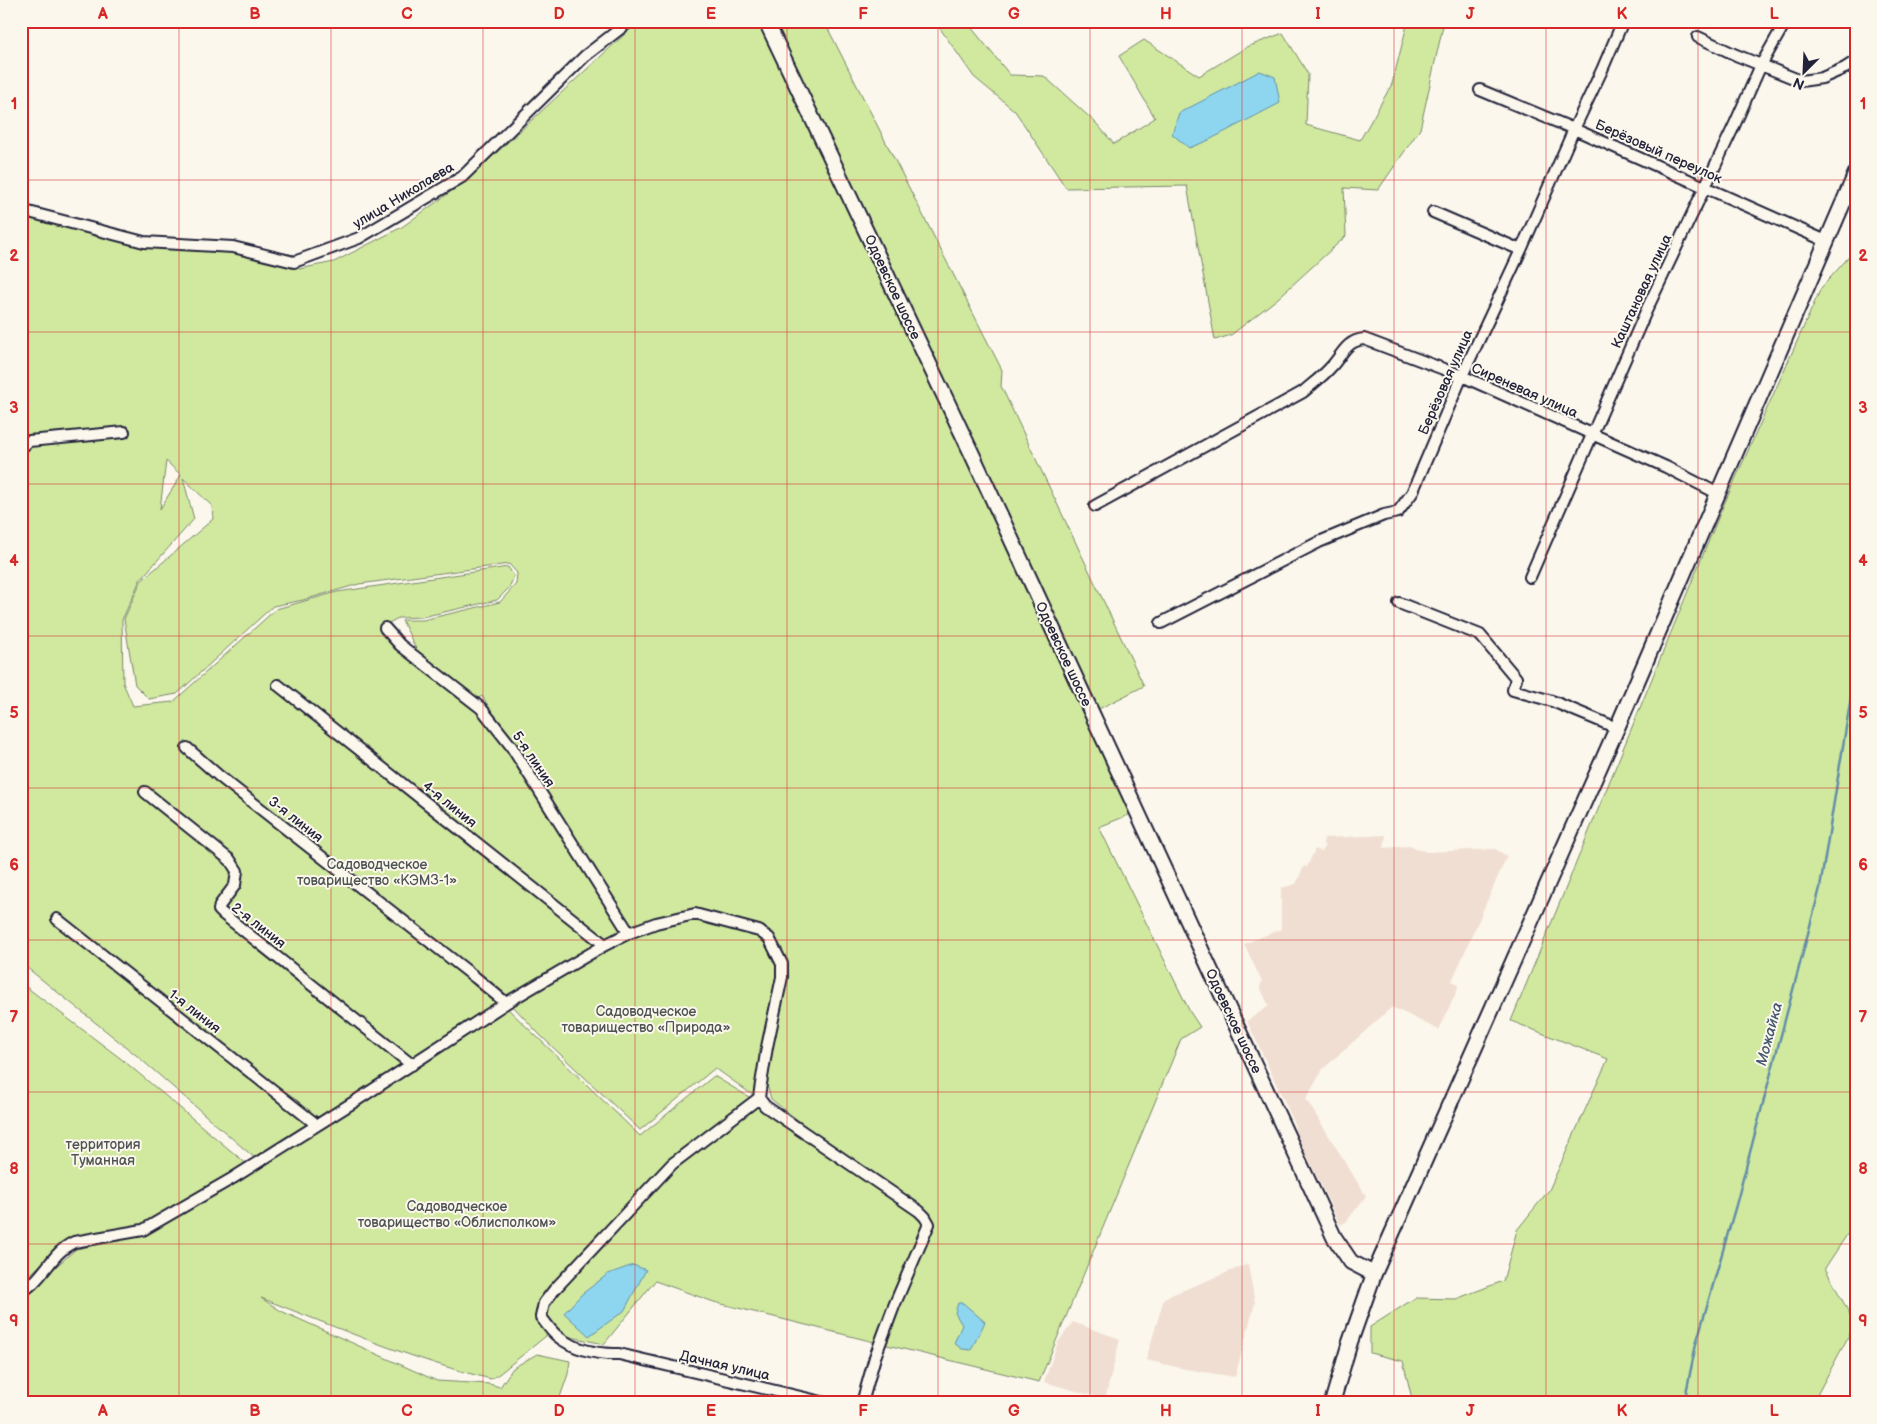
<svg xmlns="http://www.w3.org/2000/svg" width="1877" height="1424" viewBox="0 0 1877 1424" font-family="'Balsamiq Sans',sans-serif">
<rect width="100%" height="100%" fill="#fbf7ec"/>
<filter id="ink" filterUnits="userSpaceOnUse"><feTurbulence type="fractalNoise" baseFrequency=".02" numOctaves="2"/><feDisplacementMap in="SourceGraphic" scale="10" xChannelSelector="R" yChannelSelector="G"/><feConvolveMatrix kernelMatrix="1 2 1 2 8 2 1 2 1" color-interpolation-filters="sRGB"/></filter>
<g filter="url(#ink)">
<path fill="#f1ded2" d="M1386 835 1384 848 1409 846 1427 852 1495 849 1507 856 1452 981 1457 984 1458 988 1439 1030 1392 1007 1323 1069 1306 1099 1366 1196 1346 1222 1340 1225 1295 1131V1124L1247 1021 1269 1006 1260 987 1262 982 1244 944 1281 929V888L1296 884 1304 866 1307 867 1315 849 1322 852 1325 846 1323 844 1324 838Z
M1248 1264 1255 1303 1235 1377 1185 1369 1146 1360 1164 1298Z
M1073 1322 1120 1339 1105 1399 1044 1382 1058 1342Z"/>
<path fill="#d0e99e" stroke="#79866c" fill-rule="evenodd" d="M639 21H824L1002 370 1001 386 1144 686 1085 716 1131 814 1099 827 1190 1012 1200 1027 1181 1039 1039 1382 883 1344 934 1221 921 1207 822 1139 771 1099 767 1085 785 961 776 940 756 926 689 909 631 930 482 696 476 700 419 655 402 620H423L500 602 516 584 517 573 509 564 359 584 303 600 273 606 177 694 149 699 135 685 124 619 141 581 213 519 212 506 183 478 194 519 140 580 122 620 123 683 133 706 173 702 276 609 337 592 508 567 514 576 509 588 497 600 422 617 398 618 380 628 480 711 506 743 625 931 257 1160 136 1055 21 963V218L33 209 156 239 223 242 295 255 299 269 334 262 402 227 467 180ZM166 461 181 475 160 509Z
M941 21H966L1010 75 1044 76 1096 123 1114 144 1155 118 1119 56 1144 40 1199 76 1247 47 1283 33 1308 74 1306 125 1360 140 1392 84 1407 25 1406 21H1441L1443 26 1420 129 1378 190 1344 188 1346 236 1277 299 1231 335 1215 340 1187 186 1066 188 1015 111 974 77 939 27Z
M1856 249V1221L1825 1268 1855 1324 1817 1395 1810 1403H1413L1403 1361 1370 1353V1327L1415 1298 1456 1299 1503 1281 1517 1230 1549 1190 1608 1059 1511 1021 1721 511 1821 288Z
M700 918 768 939 781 971 754 1096 715 1068 640 1130 540 1035 510 1003 611 945 660 926Z
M21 983 124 1061 249 1166 146 1226 64 1241 30 1275H22Z
M506 1007 640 1136 714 1076 754 1100 923 1219 925 1224 923 1231 874 1342 714 1302 655 1281 604 1344 566 1336 553 1324 546 1336 499 1374 491 1379C412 1360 336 1327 261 1298L281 1311 437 1381 489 1384 500 1387 513 1368 537 1354 570 1361 568 1374 558 1403H21V1286L27 1292 76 1249 122 1240 151 1229Z"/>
<path fill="#8ed6f0" stroke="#638ea8" d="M1260 71 1275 77 1280 103 1207 141 1189 148 1172 134 1179 113Z
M633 1265 646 1270 624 1311 589 1336 564 1313 582 1294 608 1274Z
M958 1303H963L985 1322 971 1350 962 1349 954 1343 962 1325 955 1313Z"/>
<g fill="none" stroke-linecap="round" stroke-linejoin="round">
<path stroke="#638ea8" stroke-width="2.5" d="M1856 612H1853L1856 629
M1684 1403 1696 1344 1736 1205 1820 888 1856 666"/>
<g stroke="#22223b" stroke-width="14">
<path id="street" d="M1698 37 1736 55 1801 81 1822 78 1845 68 1856 61
M1480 90 1574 129 1826 241
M21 210 144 242 233 247 294 262 359 238 462 177 585 56 630 21
M1433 212 1521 250
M21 448 29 441 124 432
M1095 506 1303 392C1312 384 1322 377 1330 368 1342 356 1345 341 1364 339L1462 376 1666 467 1717 493
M1530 577 1647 309 1734 126 1761 65 1786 21
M1399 603 1480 635 1516 678 1513 690 1552 701 1617 728
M1161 623 1319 542 1384 515 1398 512 1412 493 1462 376 1521 250 1574 129 1602 70 1623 21
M385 628 400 645 481 708 511 746 629 933
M278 685 605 945
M187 748 219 776 476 978 506 1003
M145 792 230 860 237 871 235 885 220 905 219 910 223 914 412 1065
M57 919 317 1125
M759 1098 672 1164 554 1290 544 1303 541 1317C546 1323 550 1330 556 1335 572 1349 598 1355 619 1354L826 1403
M21 1279 25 1282 33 1283C48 1269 55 1251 74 1242L143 1230 233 1178 357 1100 506 1003 605 945 629 933 656 923 695 914 759 931 769 938 782 964V977L767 1047 760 1090 759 1098 765 1106 919 1211 925 1217 929 1224 894 1306 875 1357 862 1403
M21 1293 33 1283"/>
</g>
<g stroke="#22223b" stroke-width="18">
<path id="secondary" d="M766 21 971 452 1334 1237 1351 1262 1374 1274
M1332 1403 1350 1342 1374 1274 1617 728 1856 173"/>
</g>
<use href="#street" stroke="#fbf7ec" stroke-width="10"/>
<use href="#secondary" stroke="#fbf7ec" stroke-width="14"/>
</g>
</g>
<path fill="none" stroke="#d62828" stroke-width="1" stroke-opacity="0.55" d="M179 21V1403M331 21V1403M483 21V1403M635 21V1403M787 21V1403M938 21V1403M1090 21V1403M1242 21V1403M1394 21V1403M1546 21V1403M1698 21V1403M21 180H1856M21 332H1856M21 484H1856M21 636H1856M21 788H1856M21 940H1856M21 1092H1856M21 1244H1856"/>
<g text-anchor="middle" stroke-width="4" stroke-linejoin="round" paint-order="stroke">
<g font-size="14" fill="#22223b" stroke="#fbf7ec">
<text transform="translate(1659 151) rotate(24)" y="5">Берёзовый переулок</text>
<text transform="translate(403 195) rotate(-31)" y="5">улица Николаева</text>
<text transform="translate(893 287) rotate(65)" y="5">Одоевское шоссе</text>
<text transform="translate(1641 291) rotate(-65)" y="5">Каштановая улица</text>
<text transform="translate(1445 382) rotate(-66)" y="5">Берёзовая улица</text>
<text transform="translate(1525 390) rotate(24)" y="5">Сиреневая улица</text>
<text transform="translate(1064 654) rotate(65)" y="5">Одоевское шоссе</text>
<text transform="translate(534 759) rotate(56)" y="5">5-я линия</text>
<text transform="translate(450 804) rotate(39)" y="5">4-я линия</text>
<text transform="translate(296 819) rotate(38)" y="5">3-я линия</text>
<text transform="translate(259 925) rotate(38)" y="5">2-я линия</text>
<text transform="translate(195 1011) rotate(38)" y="5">1-я линия</text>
<text transform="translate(1234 1021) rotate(65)" y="5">Одоевское шоссе</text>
<text transform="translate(725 1365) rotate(13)" y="5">Дачная улица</text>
</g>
<g font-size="14" fill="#4e5454" stroke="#fbf7ec">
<text x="377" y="869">Садоводческое<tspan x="377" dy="16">товарищество «КЭМЗ-1»</tspan></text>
<text x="646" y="1016">Садоводческое<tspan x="646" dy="16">товарищество «Природа»</tspan></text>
<text x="103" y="1149">территория<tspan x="103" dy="16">Туманная</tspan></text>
<text x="457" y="1211">Садоводческое<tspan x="457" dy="16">товарищество «Облисполком»</tspan></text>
</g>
<g font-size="15" font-style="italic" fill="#425871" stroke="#fbf7ec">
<text transform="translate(1769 1034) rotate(-75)" y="5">Можайка</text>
</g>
</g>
<rect width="1877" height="1424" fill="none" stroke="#fbf7ec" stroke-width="55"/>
<g transform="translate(1804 72) rotate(204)" stroke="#fbf7ec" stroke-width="4" paint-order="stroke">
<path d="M0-4L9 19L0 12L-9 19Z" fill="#22223b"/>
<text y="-8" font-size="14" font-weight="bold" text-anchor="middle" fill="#22223b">N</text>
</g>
<rect x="28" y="28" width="1822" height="1368" fill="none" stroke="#d62828" stroke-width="2"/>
<g font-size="16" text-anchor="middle" font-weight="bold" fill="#d62828">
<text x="103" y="19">A</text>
<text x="255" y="19">B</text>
<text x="407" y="19">C</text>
<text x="559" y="19">D</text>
<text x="711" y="19">E</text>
<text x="863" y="19">F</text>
<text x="1014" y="19">G</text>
<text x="1166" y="19">H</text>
<text x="1318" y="19">I</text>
<text x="1470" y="19">J</text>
<text x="1622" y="19">K</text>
<text x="1774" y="19">L</text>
<text x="14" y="109">1</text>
<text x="1863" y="109">1</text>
<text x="14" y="261">2</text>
<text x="1863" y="261">2</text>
<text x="14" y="413">3</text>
<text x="1863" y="413">3</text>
<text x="14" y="566">4</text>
<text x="1863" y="566">4</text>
<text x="14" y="718">5</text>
<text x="1863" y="718">5</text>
<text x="14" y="870">6</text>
<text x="1863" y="870">6</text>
<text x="14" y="1022">7</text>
<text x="1863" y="1022">7</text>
<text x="14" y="1174">8</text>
<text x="1863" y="1174">8</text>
<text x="14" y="1326">9</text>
<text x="1863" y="1326">9</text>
<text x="103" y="1416">A</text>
<text x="255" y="1416">B</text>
<text x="407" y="1416">C</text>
<text x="559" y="1416">D</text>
<text x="711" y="1416">E</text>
<text x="863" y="1416">F</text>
<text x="1014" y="1416">G</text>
<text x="1166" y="1416">H</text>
<text x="1318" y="1416">I</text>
<text x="1470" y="1416">J</text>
<text x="1622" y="1416">K</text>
<text x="1774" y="1416">L</text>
</g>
</svg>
